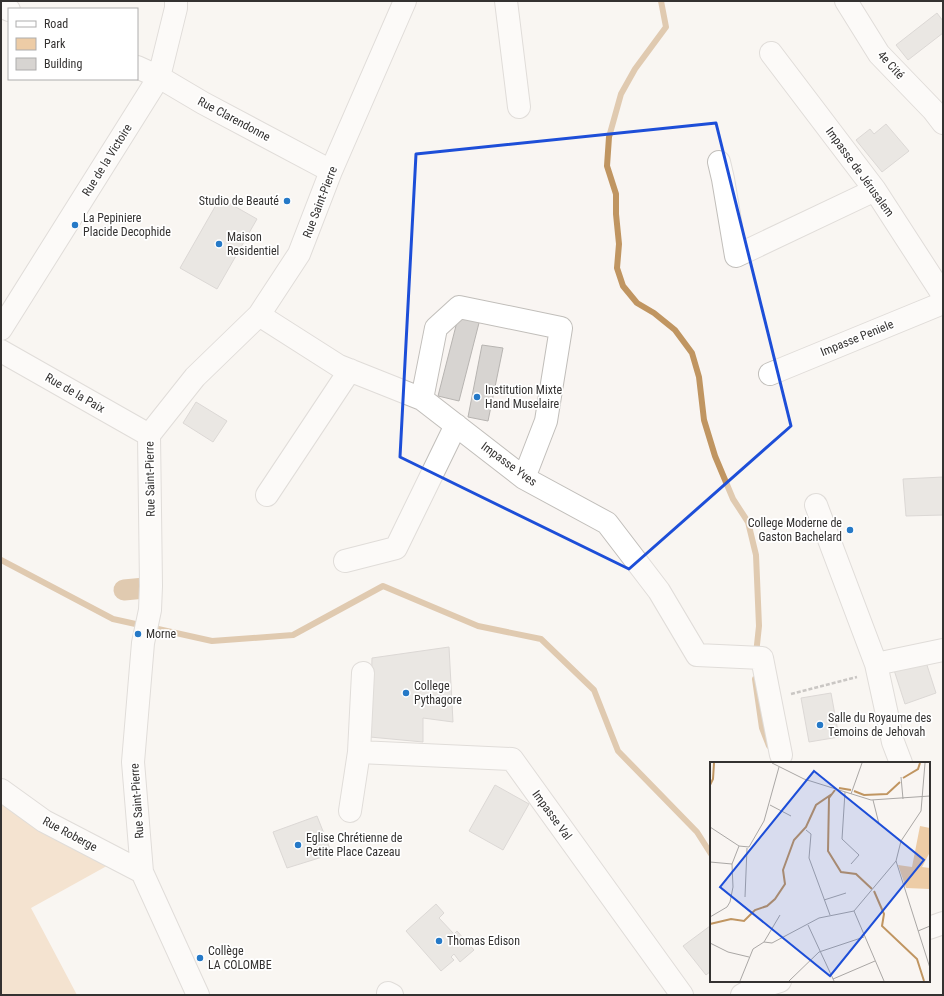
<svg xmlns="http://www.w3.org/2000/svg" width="944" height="996" viewBox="0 0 944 996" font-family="'Roboto Condensed',sans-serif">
<rect width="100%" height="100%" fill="#f9f5f2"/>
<path fill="#edcca6" d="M1 791 114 862 31 908 77 995H1Z"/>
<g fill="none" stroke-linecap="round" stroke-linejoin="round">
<path stroke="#c09561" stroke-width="6" d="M661 1 666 27 635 69 621 94 609 137 607 166 616 194V214L619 244 617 268 623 286 637 303 654 313 675 330 692 353 699 377 704 420 715 456 733 499 748 522 756 555 759 626 756 654
M1 560 113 619 212 641 293 635 383 586 478 626 541 639 594 690 618 751 697 832 711 854
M755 679 762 728 769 746"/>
<path stroke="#c09561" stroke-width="21" d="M124 590 145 588"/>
</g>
<path fill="#d7d4d1" stroke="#b7b4b1" d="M937 13 943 21V33L908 60 896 45Z
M886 124 909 151 882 172 856 140 870 129 874 134Z
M220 198 257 219 217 289 180 268Z
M459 314 480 319 459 401 438 396Z
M482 345 503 348 488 421 468 417Z
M196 402 227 421 213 442 183 423Z
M943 477V515L906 516 903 479Z
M449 647 453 722 423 718V742L370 737 372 658Z
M925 659 936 693 905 704 894 670Z
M831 693 839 737 809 742 801 698Z
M495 785 529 804 503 850 469 831Z
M317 816 332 854 287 868 273 832Z
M436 904 444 913 439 918 454 934 457 931 474 950 460 962 454 954 451 957 454 960 441 971 406 931Z
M710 926 711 927V971L706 975 683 946Z"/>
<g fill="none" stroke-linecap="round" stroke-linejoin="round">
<g stroke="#c1beba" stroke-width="24">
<path id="minor" d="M506 1 519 107
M846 1 879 54 933 110 943 123
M1 6 9 10
M771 53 875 190 943 295
M137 67 159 77 203 103 331 171
M719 162 723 179 736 256 875 190
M259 315 339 366 422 399 524 478 607 523 659 591 697 655 762 658 781 755
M1 329 159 77 176 8V1
M1 351 149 435
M770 374 943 303
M422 399 436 328 459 307 561 328 546 421 524 478
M267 495 350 370
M816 505 876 664 893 742 901 763
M345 561 396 548 456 425
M876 664 943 650
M359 752 512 759 682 995
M1 790 44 821 142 872
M350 811 359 752 363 673
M929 928 943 923
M388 993 392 995
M198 995 142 872 133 762 143 643 150 610 151 586 149 435 195 377 259 315 299 254 331 171 405 1
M742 995 751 990 780 981"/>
</g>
<path stroke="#918e8c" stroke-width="2.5" stroke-dasharray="4 2" stroke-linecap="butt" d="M791 694 857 677"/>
<use href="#minor" stroke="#fff" stroke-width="22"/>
</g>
<path d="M0 0H944V996H0ZM716 123 791 426 629 569 400 457 416 154Z" fill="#f9f5f2" fill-opacity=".55" fill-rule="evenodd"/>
<path fill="none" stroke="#1d4ed8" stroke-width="3" stroke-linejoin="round" d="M716 123 791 426 629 569 400 457 416 154Z"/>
<g fill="#2579c7" stroke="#fff" stroke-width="1.5">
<circle cx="287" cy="201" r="4"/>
<circle cx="75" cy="225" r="4"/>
<circle cx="219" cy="244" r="4"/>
<circle cx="477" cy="397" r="4"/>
<circle cx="850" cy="530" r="4"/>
<circle cx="138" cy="634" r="4"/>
<circle cx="406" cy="693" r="4"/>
<circle cx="820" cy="725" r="4"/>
<circle cx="298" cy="845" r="4"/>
<circle cx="439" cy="941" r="4"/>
<circle cx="200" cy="958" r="4"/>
</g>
<g text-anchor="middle" stroke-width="3.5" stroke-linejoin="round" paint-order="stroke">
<g font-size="12" fill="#343231" stroke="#fff">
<text transform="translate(891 65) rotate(48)" y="4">4e Cité</text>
<text transform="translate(234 119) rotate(28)" y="4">Rue Clarendonne</text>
<text transform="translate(107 160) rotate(-58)" y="4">Rue de la Victoire</text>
<text transform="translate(860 172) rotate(54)" y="4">Impasse de Jérusalem</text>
<text transform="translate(320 202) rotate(-69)" y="4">Rue Saint-Pierre</text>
<text transform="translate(857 338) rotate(-22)" y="4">Impasse Peniele</text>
<text transform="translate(75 393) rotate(30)" y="4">Rue de la Paix</text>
<text transform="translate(509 464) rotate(36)" y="4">Impasse Yves</text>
<text transform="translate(150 479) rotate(-91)" y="4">Rue Saint-Pierre</text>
<text transform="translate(137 801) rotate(-94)" y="4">Rue Saint-Pierre</text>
<text transform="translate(552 815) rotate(54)" y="4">Impasse Val</text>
<text transform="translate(70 834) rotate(28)" y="4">Rue Roberge</text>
</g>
<g font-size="12" fill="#343231" stroke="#fff" text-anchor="start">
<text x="279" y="205" text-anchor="end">Studio de Beauté</text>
<text x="83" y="222">La Pepiniere<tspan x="83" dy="14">Placide Decophide</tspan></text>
<text x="227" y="241">Maison<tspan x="227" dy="14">Residentiel</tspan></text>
<text x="485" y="394">Institution Mixte<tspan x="485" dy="14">Hand Muselaire</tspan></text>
<text x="842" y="527" text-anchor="end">College Moderne de<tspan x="842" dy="14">Gaston Bachelard</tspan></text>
<text x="146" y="638">Morne</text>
<text x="414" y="690">College<tspan x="414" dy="14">Pythagore</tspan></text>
<text x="828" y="722">Salle du Royaume des<tspan x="828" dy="14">Temoins de Jehovah</tspan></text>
<text x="306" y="842">Eglise Chrétienne de<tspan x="306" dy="14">Petite Place Cazeau</tspan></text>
<text x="447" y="945">Thomas Edison</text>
<text x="208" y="955">Collège<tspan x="208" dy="14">LA COLOMBE</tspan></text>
</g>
</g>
<g transform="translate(710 762)">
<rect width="220" height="220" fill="#f9f5f2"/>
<path d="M210 64 220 66V90L212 105 220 106V127L196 126 188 103 202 105Z" fill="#edcca6"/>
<path fill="none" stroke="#c09561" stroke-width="2" d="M193 16 208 7 210 1M0 23 3 17 4 1M129 26 141 28M125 28 119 36 118 89 131 110 146 112 162 127M144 29 154 33 177 32 190 20M164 129 174 152 172 164 207 197 214 219M0 162 21 157 34 159 45 148 57 144 65 137 75 122 73 108 84 78 96 65 106 43 122 32"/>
<path fill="none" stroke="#aaa7a5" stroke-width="1" d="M62 1 94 17 161 38 220 34M191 15 193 37M135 30 132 77 149 93 141 102M141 32 152 1M163 38 169 62M60 43 81 54M0 65 29 84 39 85 54 59 69 5M96 68 101 72 99 96 120 153M186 99 220 206M0 100 22 102M0 110V126M35 135 37 86M114 138 136 131M144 149 174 219M0 155 17 145 20 140 23 125 22 102 29 84M98 163 124 219M208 169 220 164M54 180 62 181 109 156 144 149 186 99 191 79 211 49 215 1M0 181 18 190 39 195M123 217 165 199M30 219 43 187 54 180 70 153M79 219 109 190 154 175"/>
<path fill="#1d4ed8" fill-opacity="0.15" stroke="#1d4ed8" stroke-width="2" d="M104 9 214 98 120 214 10 125Z"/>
<rect width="220" height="220" fill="none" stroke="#343231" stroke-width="2"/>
</g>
<rect width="944" height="996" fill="none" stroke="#343231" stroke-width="4"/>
<rect x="8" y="8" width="130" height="72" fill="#ffffff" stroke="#aeadad"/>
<rect x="16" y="21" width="20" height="6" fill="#ffffff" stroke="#aeadad"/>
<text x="44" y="28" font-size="12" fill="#343231">Road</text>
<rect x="16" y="38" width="20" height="12" fill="#edcca6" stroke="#aeadad"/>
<text x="44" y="48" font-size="12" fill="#343231">Park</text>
<rect x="16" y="58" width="20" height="12" fill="#d7d4d1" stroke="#aeadad"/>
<text x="44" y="68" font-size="12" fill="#343231">Building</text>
</svg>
